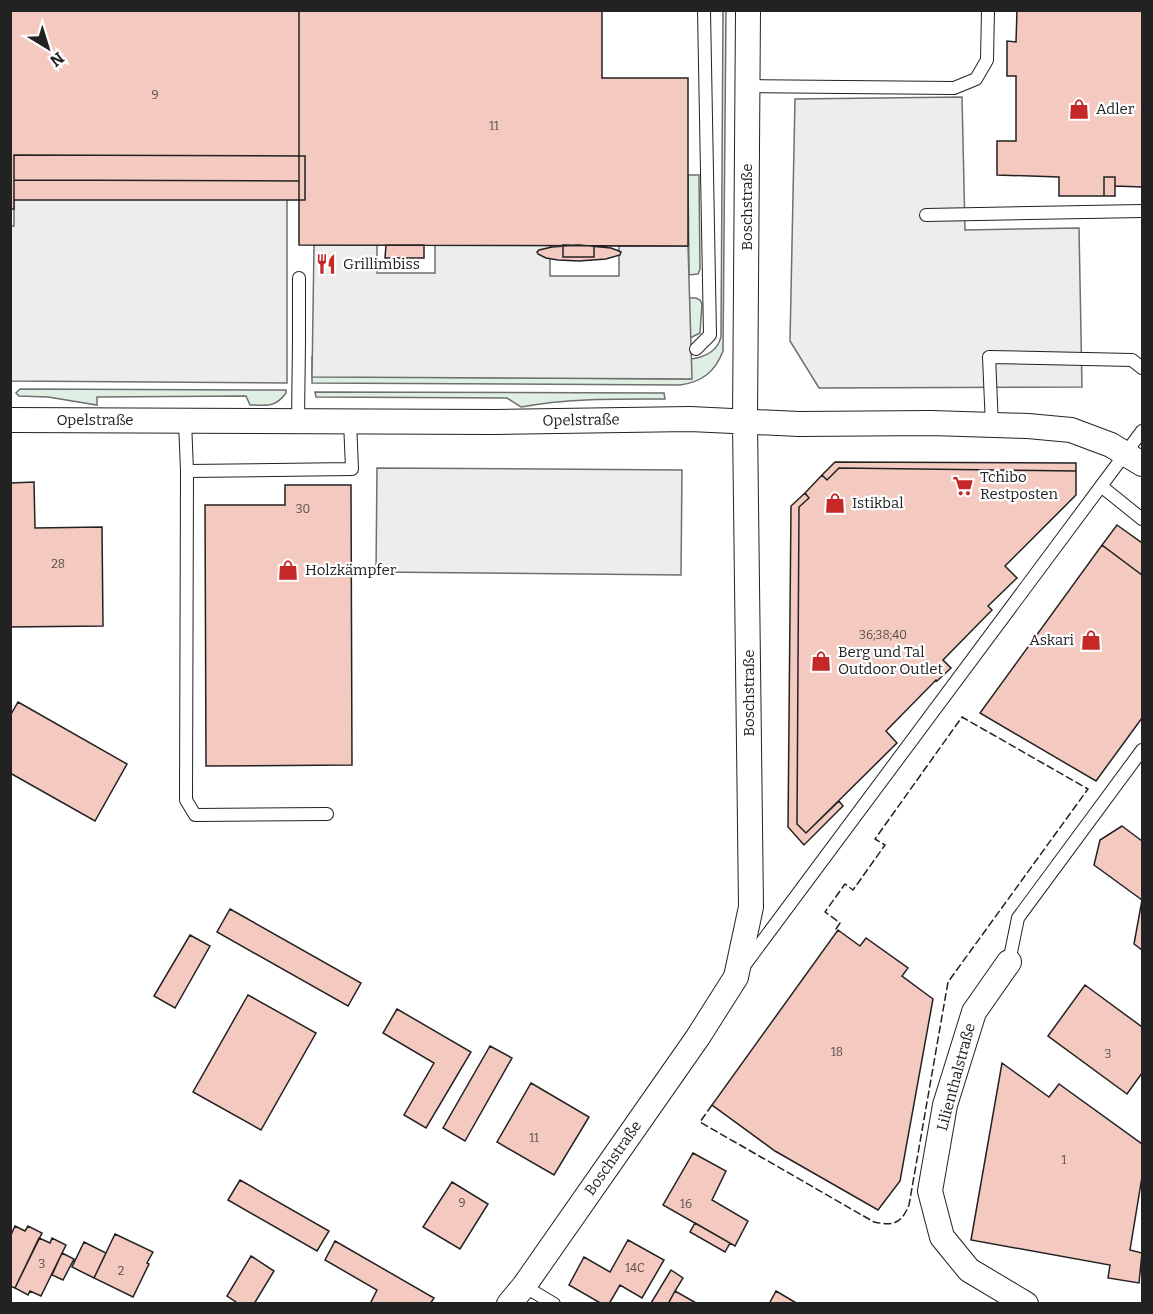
<svg xmlns="http://www.w3.org/2000/svg" width="1153" height="1314" viewBox="0 0 1153 1314" font-family="Bitter,serif">
<rect width="100%" height="100%" fill="#fff"/>
<path fill="#e0efe3" stroke="#6f6f6f" stroke-width="1.5" d="M723 11H726L723 351C715 372 702 382 680 385L312 383V357L391 377 691 379V359C705 357 717 352 721 337Z
M688 175H699L700 269 698 274 689 275Z
M689 298H696L700 300 702 304 700 333 690 338Z
M20 389 286 390V393C275 408 267 405 250 405L246 396 97 397V405L48 397 19 396 16 393Z
M315 392 664 393 665 399C616 399 569 398 521 407L507 398 316 397Z"/>
<path fill="#ededed" stroke="#6f6f6f" stroke-width="1.5" d="M962 97 965 230 1079 228 1082 387 819 388 790 341 795 99Z
M14 180 287 181V383L11 381 10 226H14Z
M314 245H377V273H435V245H550V276H619V246H688L692 379 312 377Z
M377 468 682 470 681 575 376 572Z"/>
<path fill="#f3c9c0" stroke="#222" stroke-width="1.5" d="M10 10H299V181L14 180V209H10Z
M299 10H602V78H688V246L299 245Z
M1017 10H1142V187L1115 186V177H1104V196H1059V177L997 175V141H1016V76H1007V41L1016 42Z
M14 155 305 156V200H14Z
M1104 177H1115V196H1104Z
M386 245H424V258H385Z
M563 245 594 246V257H563Z
M579 245 611 248 619 251 621 252 620 255 606 259 579 261 558 260 546 258 538 254 537 252 539 250 552 247Z
M835 462 1076 463V471L839 468 827 480 822 475Z
M839 468 1076 471V495L1005 566 1017 578 988 606 992 610 943 660 951 668 937 681 936 680 886 731 897 743 806 833 797 824 799 507 809 498 805 493 822 475 827 480Z
M34 482 35 528 102 527 103 626 10 627V483Z
M285 485H351L352 765 206 766 205 505H285Z
M805 493 809 498 799 507 797 824 806 833 839 801 843 806 804 845 788 827 791 506Z
M1117 525 1142 543V575L1102 545Z
M1102 545 1142 575V718L1096 781 980 713Z
M18 702 127 764 95 821 10 773V716Z
M1122 826 1142 841V950L1134 944 1142 900 1094 865 1100 840Z
M230 909 361 983 348 1006 217 932Z
M838 930 860 946 866 938 908 968 902 976 933 999 900 1181 878 1210 775 1151 712 1105Z
M190 935 210 946 175 1008 154 996Z
M1085 985 1142 1027V1073L1127 1094 1048 1036Z
M248 995 316 1033 261 1130 193 1092Z
M397 1009 471 1052 426 1128 404 1115 434 1063 383 1033Z
M490 1046 512 1058 465 1141 443 1128Z
M1002 1063 1049 1097 1059 1084 1142 1144V1177L1130 1250 1142 1253 1139 1283 1108 1278 1110 1265 971 1240Z
M531 1083 589 1117 554 1175 497 1142Z
M693 1153 726 1171 712 1200 748 1221 735 1246 663 1205Z
M240 1180 329 1231 317 1251 228 1200Z
M452 1182 488 1204 460 1249 423 1227Z
M695 1223 730 1243 725 1252 690 1232Z
M15 1226 25 1231 28 1226 42 1233 15 1288 10 1286V1237Z
M115 1234 153 1252 147 1263 149 1264 133 1297 94 1278Z
M39 1238 50 1243 52 1238 66 1245 41 1296 30 1291 28 1295 15 1288Z
M628 1240 664 1260 642 1298 620 1285 609 1304H602L569 1285 584 1257 610 1272Z
M335 1241 434 1298 430 1304H370L377 1290 325 1260Z
M84 1242 106 1253 94 1278 72 1267Z
M62 1253 74 1259 63 1280 52 1275Z
M251 1256 274 1271 254 1304H239L227 1296Z
M671 1270 683 1278 675 1291 668 1304 651 1303Z
M675 1291 698 1304H668Z
M776 1291 798 1304H769Z"/>
<g fill="none" stroke-linecap="round" stroke-linejoin="round">
<g stroke="#222" stroke-width="14">
<path id="service" d="M748 86 954 88 976 79 987 60 988 10
M926 215 1142 211
M696 349 710 335 704 10
M185 421 187 471 352 469 350 421
M298 421 299 341V278
M992 426 989 357 1132 360 1142 368
M187 471 186 800 195 815 327 814
M1101 486 1142 519
M1009 962 1018 918 1142 750
M744 966 1142 431
M524 1286 554 1304"/>
</g>
<g stroke="#222" stroke-width="26">
<path id="minor" d="M10 420 495 422 690 419 799 424 931 423 1028 426 1071 430 1111 445 1142 464
M1009 962 974 1012 945 1105 930 1191 942 1237 969 1270 1026 1304
M509 1304 524 1286 698 1037 736 977 751 907 745 422 748 10"/>
</g>
<use href="#service" stroke="#fff" stroke-width="12"/>
<use href="#minor" stroke="#fff" stroke-width="24"/>
<path stroke="#222" stroke-width="1.5" stroke-dasharray="8 3" stroke-linecap="butt" d="M712 1105 700 1122 874 1222C894 1226 901 1224 909 1205L948 982 1088 789 962 717 875 839 885 845 853 890 845 884 825 912 840 923 836 929 838 930"/>
</g>
<defs>
<g id="shop-bare" transform="scale(1.62)"><path d="M-5-2.5h2.3a2.7 3.5 0 0 1 5.4 0H5L5.5 6h-11ZM-1.5-2.5h3a1.5 2.3 0 0 0-3 0Z" fill="#c62828" stroke="#fff" stroke-width="2.5" paint-order="stroke"/></g>
<g id="restaurant-bare" transform="scale(1.62)"><path d="M-5-6h1v4h1v-4h1v4h1v-4h1v5L-1.5 .5V6h-2V.5L-5-1ZM5-6V6H3V1.5H1.5Q1.5-4 5-6Z" fill="#c62828" stroke="#fff" stroke-width="2.5" paint-order="stroke"/></g>
<g id="supermarket-bare" transform="scale(1.62)"><path d="M-6-5.5h2.5l.6 2H6L4.5 2H-2.5L-4.4-4H-6ZM-1.5 3.2a1.3 1.3 0 1 0 .1 0ZM3 3.2a1.3 1.3 0 1 0 .1 0Z" fill="#c62828" stroke="#fff" stroke-width="2.5" paint-order="stroke"/></g>
</defs>
<g fill-rule="evenodd">
<use href="#shop-bare" x="1079" y="109"/>
<use href="#restaurant-bare" x="326" y="264"/>
<use href="#supermarket-bare" x="963" y="486"/>
<use href="#shop-bare" x="835" y="503"/>
<use href="#shop-bare" x="288" y="570"/>
<use href="#shop-bare" x="1091" y="640"/>
<use href="#shop-bare" x="821" y="661"/>
</g>
<g text-anchor="middle" stroke-width="4.5" stroke-linejoin="round" paint-order="stroke">
<g font-size="12" fill="#564c4a">
<text x="155" y="99">9</text>
<text x="494" y="130">11</text>
<text x="303" y="513">30</text>
<text x="58" y="568">28</text>
<text x="883" y="639">36;38;40</text>
<text x="837" y="1056">18</text>
<text x="1108" y="1058">3</text>
<text x="534" y="1142">11</text>
<text x="1064" y="1164">1</text>
<text x="462" y="1207">9</text>
<text x="686" y="1208">16</text>
<text x="42" y="1268">3</text>
<text x="635" y="1272">14C</text>
<text x="121" y="1275">2</text>
</g>
<g font-size="15" fill="#222" stroke="#fff" text-anchor="start">
<text x="1096" y="114">Adler</text>
<text x="343" y="269">Grillimbiss</text>
<text x="980" y="482">Tchibo<tspan x="980" dy="17">Restposten</tspan></text>
<text x="852" y="508">Istikbal</text>
<text x="305" y="575">Holzkämpfer</text>
<text x="1074" y="645" text-anchor="end">Askari</text>
<text x="838" y="657">Berg und Tal<tspan x="838" dy="17">Outdoor Outlet</tspan></text>
</g>
<g font-size="15" fill="#222" stroke="#fff">
<text transform="translate(747 207) rotate(-90)" y="5">Boschstraße</text>
<text x="95" y="425">Opelstraße</text>
<text transform="translate(581 420) rotate(-1)" y="5">Opelstraße</text>
<text transform="translate(749 693) rotate(-90)" y="5">Boschstraße</text>
<text transform="translate(956 1077) rotate(-75)" y="5">Lilienthalstraße</text>
<text transform="translate(613 1158) rotate(-55)" y="5">Boschstraße</text>
</g>
</g>
<rect width="1153" height="1314" fill="none" stroke="#222222" stroke-width="24"/>
<g transform="translate(48 48) rotate(142)" stroke="#ffffff" stroke-width="4.5" paint-order="stroke">
<path d="M0-4.5L10 22L0 15L-10 22Z" fill="#222222"/>
<text y="-9" font-size="16" font-weight="bold" text-anchor="middle" fill="#222222">N</text>
</g>
</svg>
